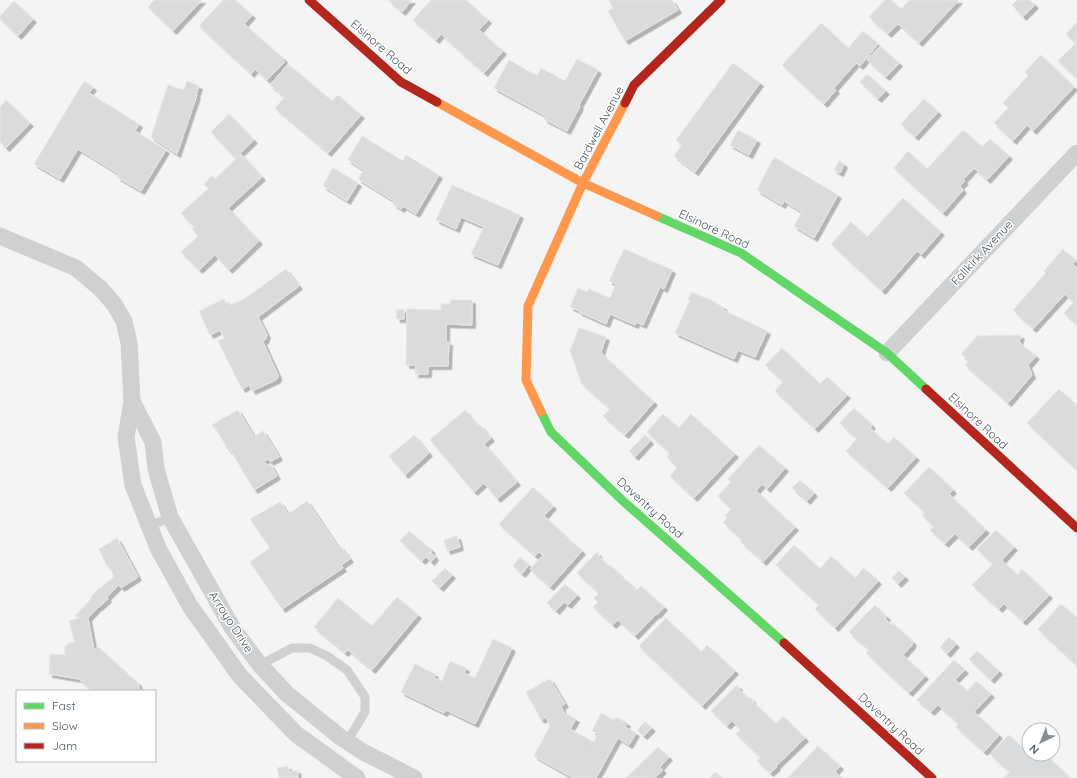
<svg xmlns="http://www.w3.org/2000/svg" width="1077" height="778" viewBox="0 0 1077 778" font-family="Quicksand,sans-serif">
<defs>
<filter id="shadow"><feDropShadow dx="3.5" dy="3.5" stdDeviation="0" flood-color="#0004"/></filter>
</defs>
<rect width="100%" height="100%" fill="#f4f4f4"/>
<path fill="#dadbdc" stroke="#e5e6e7" filter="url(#shadow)" d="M154 0H202L173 31 148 7Z
M223 0H235L252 15 244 24 284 59 283 60 285 62 267 80 255 69 251 74 199 26Z
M388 0H412L402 12Z
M431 0H466L488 20 479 30 503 51 484 73 441 34 436 40 413 20Z
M609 0H672L678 10 625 41 608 11 613 8Z
M885 0H891L901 9 910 0H959L919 43 898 24 888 34 869 17Z
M1017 0H1030L1035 5 1023 17 1012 5Z
M14 1 33 19 18 36 0 19V16Z
M1077 22V78L1058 61 1076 43 1066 34Z
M821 23 848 48 863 31 878 44 860 66 856 63 834 88 836 90 824 104 782 65Z
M880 46 899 63 886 77 867 60Z
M1041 55 1074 87 1033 131 1027 125 1013 141 994 123 1008 108 1003 103 1028 76 1025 72Z
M577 59 598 70 579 105 580 106 567 131 544 119 546 116 494 88 509 60 537 76 541 68 565 81Z
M733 63 760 83 695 172 674 156 682 145 676 140Z
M288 64 332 101 338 95 361 115 328 153 275 108 285 97 270 85Z
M867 74 886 91 878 99 860 82Z
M84 81 93 87 89 93 139 124 135 131 166 150 141 191 117 177 119 174 78 149 60 179 34 164Z
M187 81 199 86 196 95H197L177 154 151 137 168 85 184 90Z
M924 99 938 112 915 137 901 124Z
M6 100 30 123 6 148 0 142V107Z
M229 114 254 140 235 158 211 132Z
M738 130 757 140 749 155 730 145Z
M963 130 982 147 990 139 1009 156 987 180 974 168 963 180 965 181 960 186 963 190 943 213 894 168 908 151 927 169Z
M362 136 403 161 406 155 439 175 416 214 403 206 401 209 393 204 394 201 358 179 364 170 348 160Z
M241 154 262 177 228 208 259 241 229 270 215 255 199 270 181 252 198 236 192 229 194 227 181 213 208 189 204 184 212 176 215 179Z
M774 157 838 195 814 238 794 226 802 212 784 201 782 205 757 190Z
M839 161 844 164 840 173 834 170Z
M333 168 358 183 347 201 323 186Z
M452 185 520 215 498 265 471 254 484 227 461 217 456 229 436 220Z
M903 198 941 232 921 255 917 251 882 291 831 244 851 222 867 237Z
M624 249 672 270 664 289 660 287 643 325 636 322 635 325 610 314 606 324 579 312V311L570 307 578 288 587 292 589 289 610 298 616 284 609 281Z
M1063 249 1076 261 1073 264 1077 268V324L1064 313 1074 302 1065 294 1033 329 1013 310 1046 273 1044 271Z
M286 269 299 286 258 317 267 335 265 340 263 342 278 375V378L276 380 252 391 249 385 242 389 218 341 224 338 220 330 210 335 199 311 224 299 226 303 229 302 230 305 244 299Z
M692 292 717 303V304L724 307 723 310 767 331 755 357 738 350 734 359 675 333 690 300 688 299Z
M451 300H472V325L446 324V342H449L448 366H428V374H415L416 365H406L407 309 441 310V304H450Z
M404 309V319H397L396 310Z
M579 328 606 337 601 352 603 355 654 402 625 435 603 416 610 409 580 382 582 381 580 379 570 351Z
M1021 335 1019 342 1036 356 1028 365 1032 375 1008 403 965 365 969 360 961 354 977 336Z
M782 348 820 384 827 377 847 395 815 429 775 391 783 382 765 365Z
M1059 389 1077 406V470L1027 423Z
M854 408 872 425 870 428 888 444 894 437 916 457 888 488 846 451 857 439 840 423Z
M238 410 254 437 263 431 279 457 270 462 269 459 264 461 267 465 270 464 277 476 254 490 230 449 228 450 215 427 214 428 212 425Z
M465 410 478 426 480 425 491 438 484 444 517 482 497 499 484 483 474 492 430 440Z
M663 414 679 428 691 414 735 454 694 498 670 476 677 468 667 457 670 453 647 432Z
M414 435 429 453 405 475 389 456Z
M645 435 650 441 635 457 629 451Z
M759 445 785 468 767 489 762 484 756 491 795 527 763 562 741 542 742 540 723 522 727 518 725 516 731 509 718 496 731 482 728 479Z
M929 467 953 490 949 494 986 530 969 547 955 534 945 544 930 530 934 527 922 515 925 512 904 493Z
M800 480 814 493 807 501 792 488Z
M533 487 553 506 544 516 582 551 550 587 530 569 543 555 539 552 535 556 499 524Z
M307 501 338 547 340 546 350 559 341 565 343 568 282 609 250 562 270 548 250 519 280 502 288 514Z
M996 530 1014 547 1002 560 1017 575 1022 569 1049 595 1023 622 1004 604 999 609 972 585 993 564 977 549Z
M409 531 432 550 422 561 400 541Z
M457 536 460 547 447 551 444 540Z
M117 538 138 577 121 588 119 585 107 597 108 599 99 607V606L88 618 94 650 98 647 138 683 140 691H92L79 679 49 674 50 654 65 655V647L69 643H75L69 621 80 618 75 616 91 599 90 598 99 588 100 589 114 576 109 566H107L99 549Z
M794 545 820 569 831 556 855 578 864 568 878 581 835 628 815 609 819 605 776 565Z
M431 552 435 557 431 562 426 557Z
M597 552 599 555 598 556 609 566 610 565 637 590 641 586 664 607 657 615 656 614 635 636 618 620 613 625 593 607 598 602 594 598 599 593 577 573Z
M520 557 529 565 522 574 513 566Z
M445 568 452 575 440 588 432 581Z
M899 571 905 577 898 584 892 578Z
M565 584 577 595 568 605 564 602 556 611 547 603Z
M397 597 418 615 372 670 348 650 345 653 314 627 338 598 372 626Z
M1061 604 1077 618V666L1038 629Z
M875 605 887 617 885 619 892 625 893 623 913 642 912 644V645L903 655 925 676 909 693 866 653 869 650 849 632Z
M666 618 701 652 707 645 735 671 702 706 639 646Z
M949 637 956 644 947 654 940 647Z
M493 639 512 648 475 724 446 710 444 713 401 692 415 664 435 674 434 678 442 681 450 661 466 668 464 673 475 678Z
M977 651 999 671 991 680 969 659Z
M954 660 965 670 955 680 967 691 976 681 991 694 974 712 999 735 984 752 956 727 959 724 938 705 931 712 917 700Z
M550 679 565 704 561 706 564 713 576 719 570 729 592 741 590 745 592 746 598 734 592 731 601 713 614 720 616 717 627 723 625 727 636 733 629 745 618 738 596 778H573L534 756 550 726 546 717 541 720 526 692Z
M737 685 739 687 738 688 749 699 751 698 753 700 752 701 776 724 783 716 805 738 776 766 777 767 770 773 757 761 760 757 736 734 741 729 732 721 727 726 711 711Z
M645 722 652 728 644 736 637 730Z
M1009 735 1035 760 1040 754H1045L1070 778H1004L1010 772 990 754Z
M818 746 840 766 835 772 842 778H788Z
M658 747 669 757 660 767 663 770 655 778H626Z
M288 766 289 772 297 770 298 778H279L277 768Z
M715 772 722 778H710Z"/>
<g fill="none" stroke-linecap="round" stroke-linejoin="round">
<path stroke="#ced0d2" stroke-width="9" d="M149 527 170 517
M260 665 292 648H310L327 656 347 670 365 697V712L347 742"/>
<path stroke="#ced0d2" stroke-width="17" d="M0 236 76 268 101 289 114 304 124 321 129 343 132 401 126 437 133 485 158 548 190 606 240 676 296 734 357 778
M887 353 1077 153
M132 401 153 442 156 469 170 517 233 629 260 665 287 694 339 736 363 752 393 767 414 778"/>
<path stroke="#63d668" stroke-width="9" d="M657 216 741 253 887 353 926 389
M541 412 551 432 622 500 784 643"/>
<path stroke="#ff974d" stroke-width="9" d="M437 102 583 183 657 216
M541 412 526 380 528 306 583 183 625 103"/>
<path stroke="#b3261e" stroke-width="9" d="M309 0 401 82 437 102
M625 103 634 85 721 0
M926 389 1077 528
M784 643 932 778"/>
</g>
<g text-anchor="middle" stroke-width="3" stroke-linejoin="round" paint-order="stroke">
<g font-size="12" fill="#4a5761" stroke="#fff">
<text transform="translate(381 47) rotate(41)" y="4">Elsinore Road</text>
<text transform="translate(599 128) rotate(-62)" y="4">Bardwell Avenue</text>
<text transform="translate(714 229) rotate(25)" y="4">Elsinore Road</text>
<text transform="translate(982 253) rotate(-47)" y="4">Fallkirk Avenue</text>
<text transform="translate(978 421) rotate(43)" y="4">Elsinore Road</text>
<text transform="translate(650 508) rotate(42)" y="4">Daventry Road</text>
<text transform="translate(231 622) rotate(57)" y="4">Arroyo Drive</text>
<text transform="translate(891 724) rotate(43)" y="4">Daventry Road</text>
</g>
</g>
<rect x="16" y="690" width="140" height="72" fill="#ffffff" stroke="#b7bcc0"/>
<rect x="24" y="703" width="20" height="6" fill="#63d668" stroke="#b7bcc0"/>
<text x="52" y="710" font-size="12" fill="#4a5761">Fast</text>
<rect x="24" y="723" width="20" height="6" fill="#ff974d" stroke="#b7bcc0"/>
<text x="52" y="730" font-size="12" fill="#4a5761">Slow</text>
<rect x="24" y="743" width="20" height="6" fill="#b3261e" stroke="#b7bcc0"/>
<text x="52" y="750" font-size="12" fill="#4a5761">Jam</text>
<g transform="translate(1041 742) rotate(223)"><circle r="19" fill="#ffffff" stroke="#b7bcc0"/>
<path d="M0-3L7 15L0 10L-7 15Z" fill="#868e94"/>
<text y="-6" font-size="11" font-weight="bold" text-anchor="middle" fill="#4a5761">N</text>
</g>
</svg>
